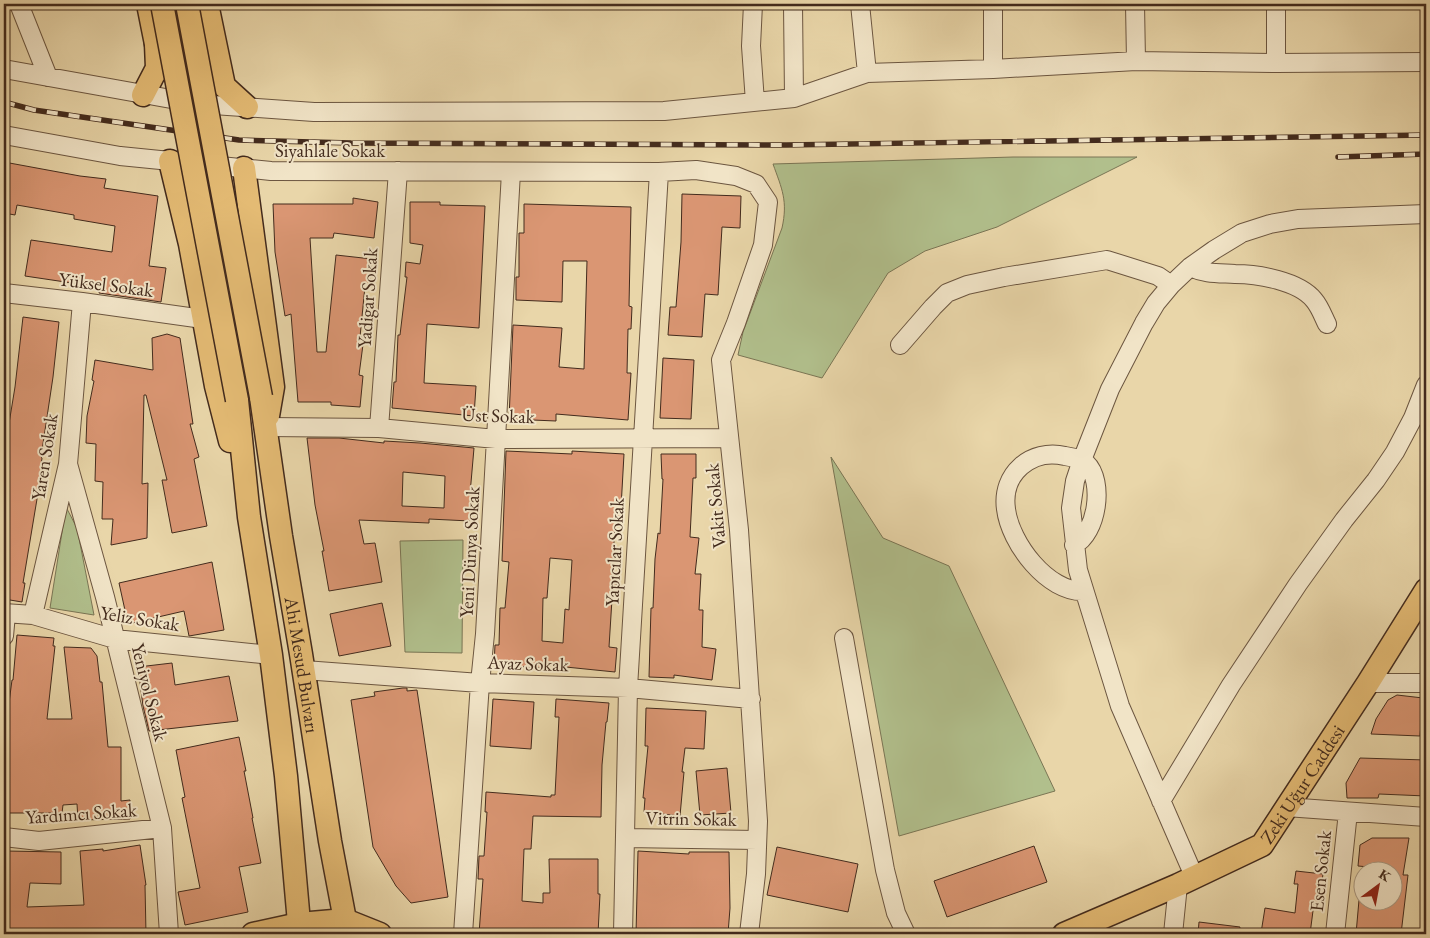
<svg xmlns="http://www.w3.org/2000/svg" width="1430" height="938" viewBox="0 0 1430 938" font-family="'EB Garamond',serif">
<rect width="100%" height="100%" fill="#e9d6a9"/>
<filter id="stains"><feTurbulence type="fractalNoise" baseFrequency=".004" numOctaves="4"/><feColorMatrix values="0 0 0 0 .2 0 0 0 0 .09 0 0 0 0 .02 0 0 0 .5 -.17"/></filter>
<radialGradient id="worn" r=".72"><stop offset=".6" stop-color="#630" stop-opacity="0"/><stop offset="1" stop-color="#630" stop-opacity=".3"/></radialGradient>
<path fill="#b1bf8c" stroke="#7a7554" d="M1013 157H1137L997 227 925 251 888 273 822 378 738 355 743 332 782 228C788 201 782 189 773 164Z
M831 457 883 538 949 566 1055 791 899 836Z
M66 507 77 528 94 615 50 608Z
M463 540 462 653 405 652 400 541Z"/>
<path fill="#da9673" stroke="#432b1d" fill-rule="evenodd" d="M4 162 80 176 106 179 104 188 158 196 149 266 166 268 161 302 99 293V287L25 276 31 240 112 252 115 226 74 219V215L17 205 15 215 4 213Z
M682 194 741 196 740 228 722 227 718 295 705 294 702 337 668 335 670 307H676L681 242Z
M353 198 378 202 374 238 334 233 333 238H310L317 352H326L336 255 372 259 369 286H365L360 337H364L359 375 363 376 360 407 331 405V402H298L291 314 285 316 275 252 273 204H353Z
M410 202H440V205L485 206 479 328 427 324 424 383 476 386 474 416 392 408 394 382H396L398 335H400L407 277H405L406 262 420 264 423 245 410 243Z
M524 204 631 207 629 306 632 307 631 329H628L627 373H631L628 420 556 414V421L509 419 513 325 562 328 559 367 584 369 587 261H563L562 302 516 300V277H519V233H524Z
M23 317 59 322 53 377 41 457 42 458 37 499 23 583H25L22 602 4 599V454L15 387Z
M167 334 180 338 193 424H190L199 457 194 459 207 526 172 533 162 480H167L146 395H144L142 484 148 483 147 538 111 545 113 519H102L103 482 95 481 96 444 86 443 87 416 94 381 92 380 95 360 153 370 152 338Z
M663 358 694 360 691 419 660 418Z
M307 438H339L384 443V441L420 443 474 448 470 494H472L470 521 429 519V523L359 520 364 544 375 543 382 582 329 591 322 551H324L315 505ZM403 472 445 476 444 508 402 506Z
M506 451 572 454V451L624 454 620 526 615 525 612 575 617 576 615 599H612L609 647 617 648 615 672 546 665V668L494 665 495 645H499L500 608H505L509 562 502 561ZM550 558 572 560 569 610 565 609 563 643 542 641 543 598H547Z
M661 454H696V478H693L690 537 699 538 695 574H701L699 610H703L702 647 716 649 712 680 674 675V678L649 677 651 608H653L655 559 658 533 660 534 663 479H662Z
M212 562 224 630 189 636 184 611 128 624 119 583Z
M382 603 391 646 339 656 330 614Z
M17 635 54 638 53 646H55L47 719H72L64 647 91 648 97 656 100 682H102L108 747H121V801L130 800V819L78 820 77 804 63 805 62 813H4L5 718H7L12 680H13Z
M172 663 175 685 229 676 238 721 149 731 143 706 138 667Z
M403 688H407V691L417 690 448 897 411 903 396 886 373 847 351 700 375 696 374 692Z
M1397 695 1423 698 1420 736 1371 734 1376 719 1388 700Z
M493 699 534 702 531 749 490 746Z
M556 699 609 703 607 722H606L602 765 601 817 533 816 531 849H524L522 901 543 903V893H550L549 859H598V894H600L598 934H479L483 879H478L479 856H484L487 812H485L486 792 551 797V795H555L559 717H555Z
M646 708 706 711 704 749 685 748 682 772H684L680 816 644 812 645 798H643L648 746H645Z
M239 737 246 771H244L253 818H252L261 863 239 867 248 912 185 925 178 892 200 888 182 798 185 797 176 750Z
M1360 758 1426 760V796L1379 794 1378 798H1347L1346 783Z
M727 768 731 813 700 815 696 771Z
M1372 838H1409L1403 875H1408L1401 934H1356L1359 900H1392V869L1358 866 1360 845Z
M140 845 146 885H145L146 934H4L6 851 61 852V884L30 883 27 907 84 905 80 851 103 849V851Z
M1034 846 1047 882 947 917 934 881Z
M777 847 858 864 848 912 767 895Z
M638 851 689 854V852H729L730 908 728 934H636Z
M1296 871 1323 874 1319 903H1314L1310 934 1261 933 1265 908 1295 913 1298 884H1294Z
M1199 922 1240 927 1239 934H1198Z"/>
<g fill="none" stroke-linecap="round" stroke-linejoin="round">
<g stroke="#6c5640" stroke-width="20">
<path id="minor" d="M19 4 48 77
M753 4 751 46 755 102
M793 4 794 98
M860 4 867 73
M1135 4 1136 61
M1276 63V4
M4 69 199 104 314 112 664 111 794 98 867 73 993 69 1136 61 1276 63 1426 62
M993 69V4
M4 135 120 156 271 171 659 172 696 170 736 176 756 184 768 202 763 245 736 323 721 360 739 530 758 821 756 874 749 934
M1190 267C1205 274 1218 273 1235 274 1258 274 1299 281 1314 300 1320 307 1323 316 1327 324
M4 293 82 302 203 319
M900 345 933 307 947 293 967 285 1004 277 1107 260 1158 276 1171 285
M266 427 379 428 496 439 729 438
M379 428 398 171
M68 464 105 597 162 828 169 934
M1074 545C1097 534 1105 481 1086 463 1082 459 1071 457 1065 456 1031 448 1001 474 1006 509 1010 543 1048 593 1084 591
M4 613 33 615 115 639 271 655
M33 615 68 464 82 302
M4 636 6 614
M844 638 885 870 896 913 906 934
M304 670 480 683 628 688 751 699
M1368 683H1426
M1161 801 1231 685 1298 584 1344 520 1376 480 1395 452 1413 418 1426 385
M1286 807 1426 817
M4 837 39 841 162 828
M625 838 757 840
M1194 876 1120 706 1078 570 1071 508 1075 481 1082 460 1110 389 1144 323 1156 303 1171 285 1190 267 1214 250 1242 233 1270 224 1298 219 1426 214
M463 934 480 683 485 634 511 172
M623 934 628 688 659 172
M1173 934 1178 885
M1335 934 1348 812"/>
</g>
<g stroke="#432b1d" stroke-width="25">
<g id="major">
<path d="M207 4 224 86 247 107"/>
<path d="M156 44 166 69C186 70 199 67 204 45"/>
<path d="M143 95 157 68 156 44 148 4"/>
<path d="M170 161 190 244 216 386 230 441"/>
<path d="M244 168 273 387 268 416"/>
<path id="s1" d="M261 397 281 536 301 654 330 841 345 920 346 934"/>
<path d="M237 400 249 517 271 655 286 776 300 934"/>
<path d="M253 934 299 924 345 920 380 934"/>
<path id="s2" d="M1064 934 1178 885 1262 845 1368 683 1426 590"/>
</g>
</g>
<use href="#minor" stroke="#f1e4c7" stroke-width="18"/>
<use href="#major" stroke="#e4bb74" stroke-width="22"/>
<g stroke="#432b1d" stroke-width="5.5">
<path id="rail" d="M4 102 34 110 239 140 351 143 786 145 1426 135
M1338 157 1426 154"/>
</g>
<use href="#rail" stroke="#f1e4c7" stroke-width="4" stroke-dasharray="11" stroke-linecap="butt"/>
<g stroke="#432b1d" stroke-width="25" stroke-linecap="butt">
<path id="major-bridge" d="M162 4 237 400
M187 4 261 397"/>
</g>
<use href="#major-bridge" stroke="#e4bb74" stroke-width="22"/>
</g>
<g text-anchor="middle" stroke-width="4" stroke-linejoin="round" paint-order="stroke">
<g font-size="19" fill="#432b1d" stroke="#f1e4c7">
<text x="330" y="157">Siyahlale Sokak</text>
<text transform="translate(106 284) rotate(7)" y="7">Yüksel Sokak</text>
<text transform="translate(367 298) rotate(-86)" y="7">Yadigar Sokak</text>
<text transform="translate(498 415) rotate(2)" y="7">Üst Sokak</text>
<text transform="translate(44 457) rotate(-81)" y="7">Yaren Sokak</text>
<text transform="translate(715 506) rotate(-95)" y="7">Vakit Sokak</text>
<text transform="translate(469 552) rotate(-87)" y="7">Yeni Dünya Sokak</text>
<text transform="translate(614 552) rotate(-87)" y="7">Yapıcılar Sokak</text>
<text transform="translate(140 618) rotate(9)" y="7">Yeliz Sokak</text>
<text transform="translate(528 663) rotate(2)" y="7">Ayaz Sokak</text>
<text dy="7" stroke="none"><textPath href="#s1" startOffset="271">Ahi Mesud Bulvarı</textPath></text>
<text transform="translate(150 692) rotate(76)" y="7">Yeniyol Sokak</text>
<text dy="7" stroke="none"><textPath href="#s2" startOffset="290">Zeki Uğur Caddesi</textPath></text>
<text transform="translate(81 813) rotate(-4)" y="7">Yardımcı Sokak</text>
<text transform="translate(691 818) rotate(1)" y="7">Vitrin Sokak</text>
<text transform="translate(1320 871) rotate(-84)" y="7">Esen Sokak</text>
</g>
</g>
<rect width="1430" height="938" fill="none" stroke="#e9d6a9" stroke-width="20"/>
<rect x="5" y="5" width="1420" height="928" fill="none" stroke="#432b1d" stroke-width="2.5"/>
<rect x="10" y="10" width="1410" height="918" fill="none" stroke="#432b1d"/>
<g transform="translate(1378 886) rotate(32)"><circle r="24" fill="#f1e4c7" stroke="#ab9a83"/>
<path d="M0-4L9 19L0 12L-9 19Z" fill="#8f2418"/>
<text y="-8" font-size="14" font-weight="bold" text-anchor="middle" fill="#432b1d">K</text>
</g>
<rect width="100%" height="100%" filter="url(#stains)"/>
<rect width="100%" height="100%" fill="url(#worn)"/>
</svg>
